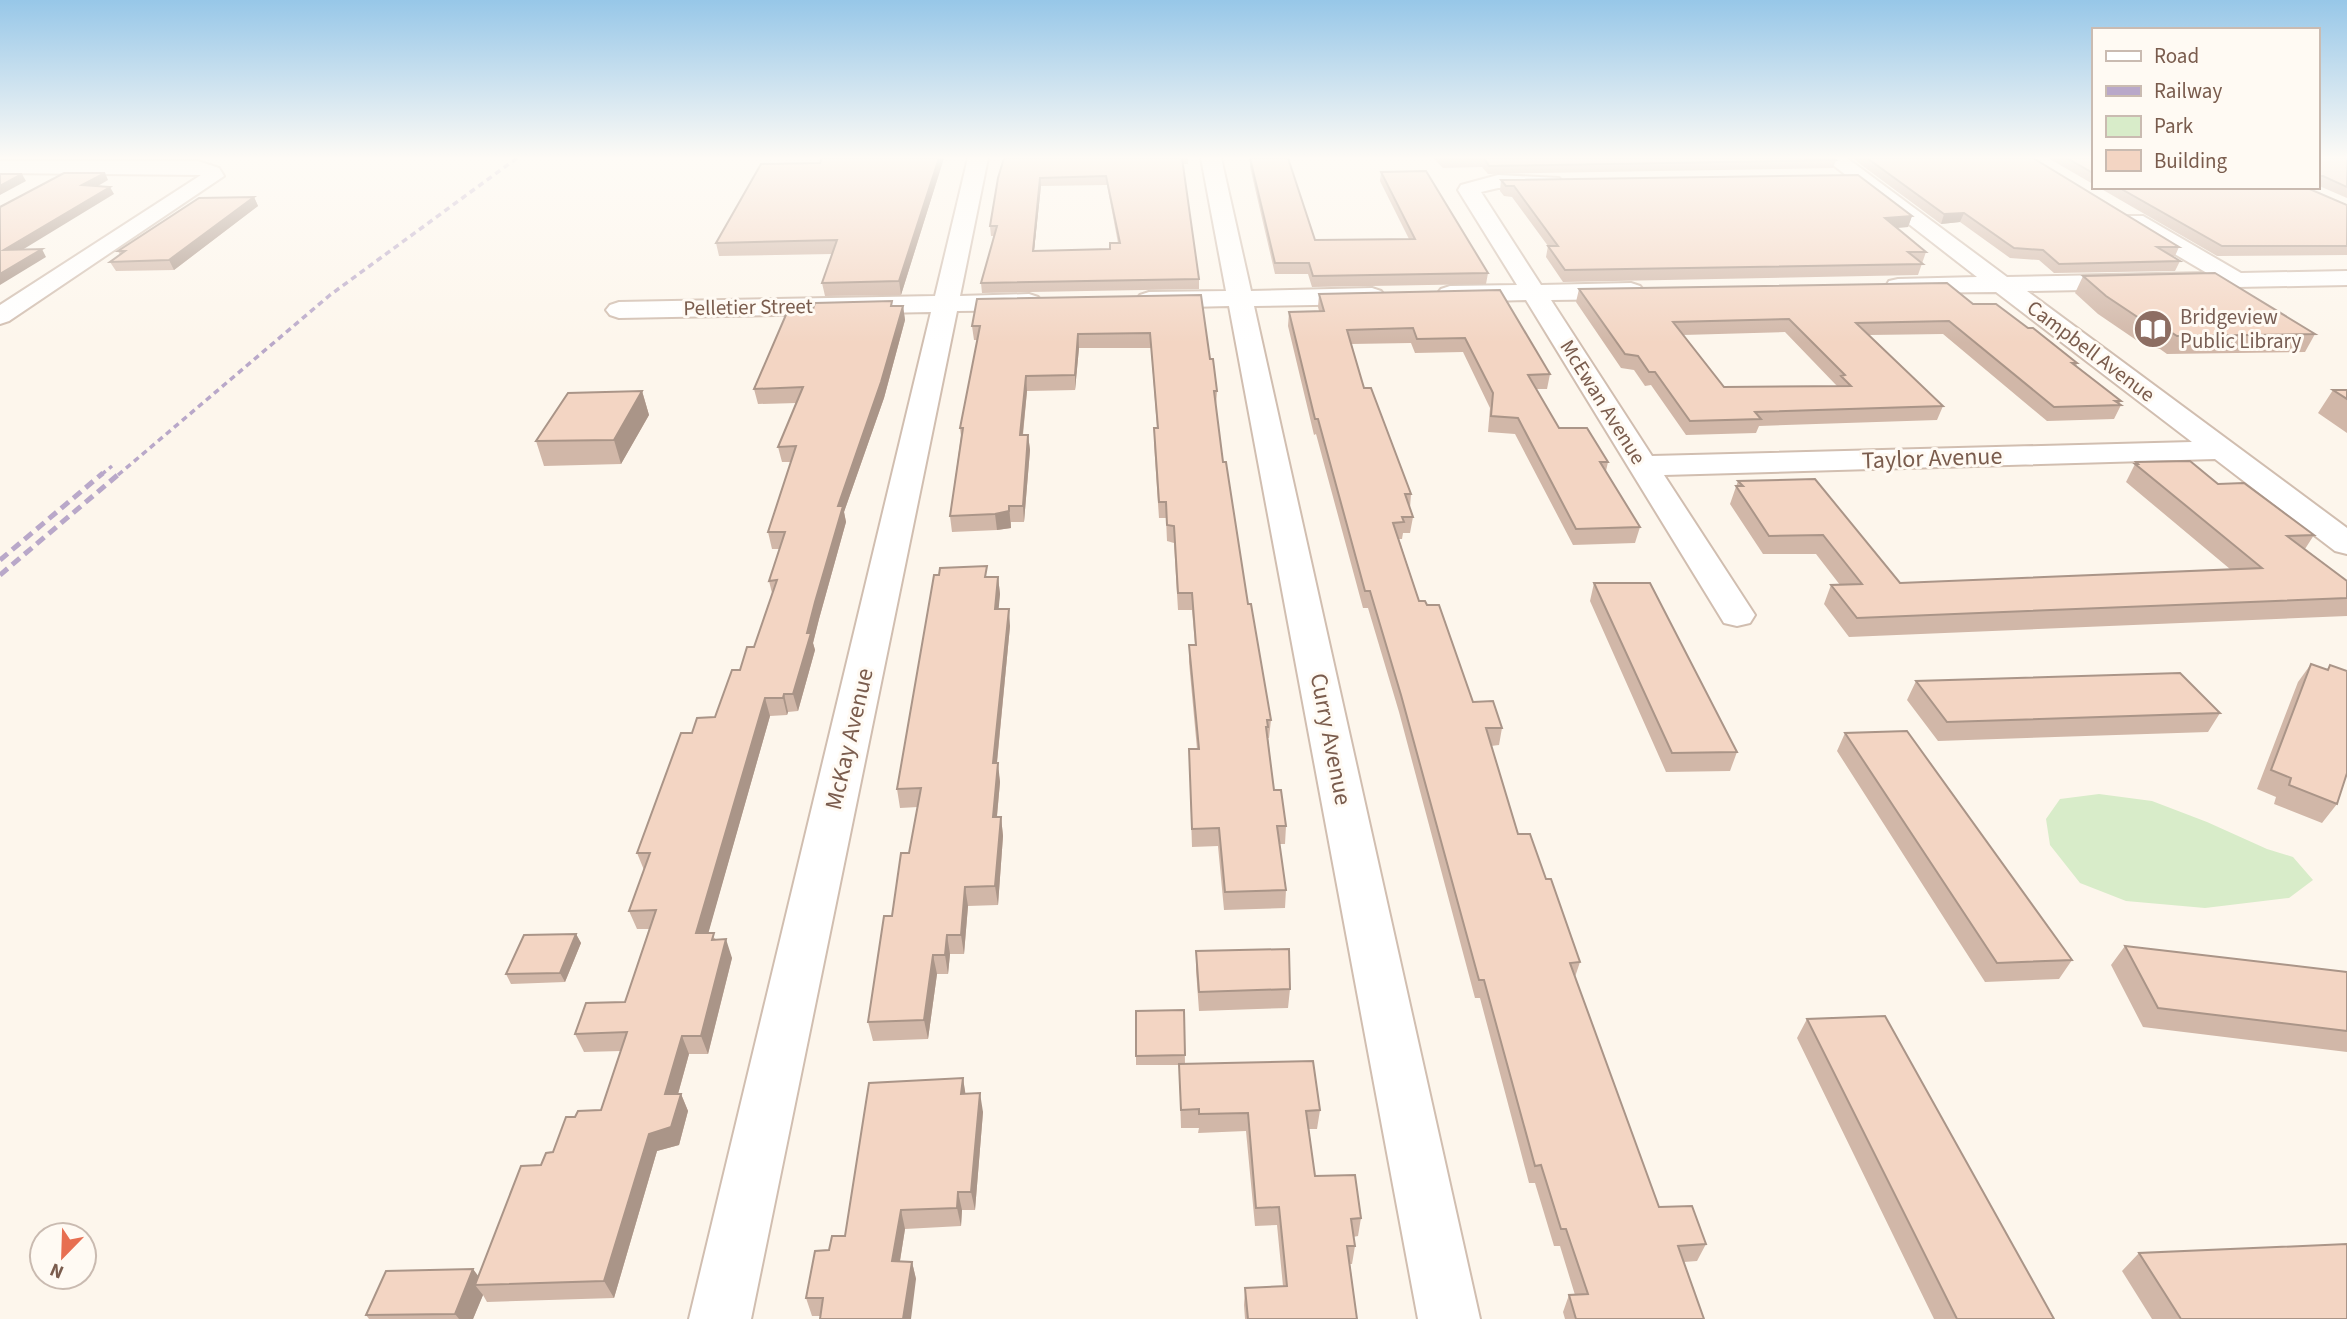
<svg xmlns="http://www.w3.org/2000/svg" width="2347" height="1319" viewBox="0 0 2347 1319" font-family="'Source Sans 3',sans-serif">
<rect width="100%" height="100%" fill="#fdf6ec"/>
<path fill="#d8ecc9" d="M2099 794 2152 801 2207 822 2267 849 2293 857 2313 880 2289 898 2205 908 2126 901 2080 883 2050 845 2046 819 2060 799Z"/>
<g fill="none" stroke-linecap="round" stroke-linejoin="round">
<g stroke="#d1beb0" stroke-width="4">
<path id="minor" d="M968 158H988L960 296 1029 294 1038 297 1042 302 1038 307 1029 310 957 311 751 1319H689L931 312 619 318 610 315 606 310 610 305 619 302 935 296Z
M1201 158H1221L1251 291 1372 288 1381 291 1385 296 1381 301 1372 304 1254 306 1480 1319H1418L1229 306 1149 308 1140 305 1136 300 1140 295 1149 292 1226 291Z
M1824 158H1847L2007 277 2207 273 2127 226 2124 221 2127 216H2143L2241 273 2347 271V285L2027 291 2347 528V554L2335 551 2215 459 1664 475 1755 615 1750 623 1737 626 1724 623 1526 300 1450 302 1441 299 1437 294 1441 289 1450 286 1517 285 1458 190 1461 185 1498 175 1559 178 1563 182 1559 186 1552 188H1498L1481 192 1541 285 1631 283 1640 286 1644 291 1640 296 1631 299 1551 300 1652 456 2192 442 1996 292 1898 293 1889 291 1886 286 1889 281 1898 279 1977 277Z
M0 161H198L219 168 224 176 9 321 0 324V305L201 175 0 173Z"/>
</g>
<use href="#minor" fill="#fff" fill-rule="evenodd"/>
<path stroke="#b9a8c9" stroke-width="3.5" stroke-dasharray="6 4.5" stroke-linecap="butt" d="M101 475 112 466
M118 475 330 295 517 158"/>
<path stroke="#b9a8c9" stroke-width="5" stroke-dasharray="10 6" stroke-linecap="butt" d="M0 560 103 473
M0 575 120 473"/>
</g>
<path fill="#d1b7a8" fill-rule="evenodd" d="M822 158H944L901 295 825 296 822 283 832 254 719 256 716 243 820 163Z
M1004 158H1188V164H1183L1199 279V289L982 293 981 283 994 236H991L990 226ZM1107 185 1118 243 1110 249 1034 251 1041 186Z
M1250 158 1315 240 1409 239 1380 181 1381 172 1488 273 1486 284 1312 287 1308 274H1275L1250 167Z
M1433 158H1834L1836 160 1833 168 1488 174 1482 167 1443 168Z
M1852 158H2033L2179 247 2175 256H2172L2180 261 2175 271 2054 273 2039 260 2010 258 1960 222 1941 224Z
M2048 158H2093V184Z
M2317 158H2347V198L2317 185Z
M1501 180 1912 216 1908 227 1896 228 1926 252 1918 275 1563 282 1546 257 1548 246 1512 197 1504 196 1500 191Z
M2098 187H2305L2347 205V255L2217 256Z
M254 197 258 206 174 270 116 271 110 262 120 255 118 251Z
M2083 276 2315 334 2305 352 2167 354 2160 349 2145 346 2098 314 2075 293Z
M1579 289 1973 304 2028 328 2077 363 2076 367 2121 401 2119 404 2121 405 2114 419 2047 421 1943 334 1869 335 1943 406 1937 420 1759 426 1756 433 1686 435 1651 385 1645 386 1634 370 1621 368 1576 302ZM1785 332 1837 386 1724 387 1683 335Z
M1500 290 1550 374 1547 389H1536L1559 428 1608 462 1606 471 1640 527 1635 543 1573 545 1515 434 1488 432 1490 408 1463 352 1415 353 1411 343 1351 344 1364 388 1411 494 1410 508 1413 517 1410 533H1403L1402 539H1399L1419 601 1473 702 1502 728 1499 745 1491 746 1518 834 1546 879 1580 962 1575 977 1659 1207 1706 1244 1697 1261 1684 1262 1704 1319H1565L1563 1312 1569 1295H1575L1560 1246H1554L1535 1183H1529L1480 998H1475L1399 712 1368 608H1363L1316 434 1314 435 1288 326 1289 312 1319 311 1318 307 1319 294Z
M1201 295 1210 359 1217 391 1216 406 1223 462 1248 604 1271 720 1269 738H1268L1274 790 1286 826 1285 844H1279L1286 890 1285 908 1224 910 1218 846 1192 847 1189 749H1197L1189 662V645H1195L1192 610H1178L1174 543 1167 541 1166 518H1159L1154 443V428H1157L1151 348H1079L1075 390 1027 391 1023 435H1028L1030 450 1024 522H1011V528L997 530 952 532 950 516 961 436 960 428 978 340H974L972 326Z
M893 306H903L905 320 884 398 844 512 846 522 819 619 813 643 815 650 798 711 788 712 787 715 770 716 708 933 717 940 732 958 708 1054H689L678 1094H681L688 1111 679 1145 657 1151 614 1298 487 1302 483 1295 473 1319H369L366 1315 473 1269 478 1276 541 1165 553 1152 575 1117 601 1110 621 1051 584 1052 575 1034 625 1002 649 929H637L629 911 644 870 637 853 715 717 740 670 754 647 772 593 769 581 780 549H772L768 532 791 462H782L778 447 797 403 758 404 754 389Z
M2333 390H2347V433L2318 413Z
M642 391 649 415 621 464 544 466 536 441Z
M2136 462 2218 484 2314 535 2305 549 2347 581V616L1849 637 1824 604 1831 585H1840L1816 554H1763L1730 504 1738 481 1900 583 2230 569 2126 482Z
M939 575 998 577 1000 594 998 609 1010 626 997 763 1000 782 997 817H1001L1003 836 998 905 968 906 964 954H950L948 974H937L928 1039 873 1041 868 1022 892 916 909 853 918 807 900 808 897 789Z
M1594 583 1737 752 1730 771 1666 772 1590 601Z
M2311 664 2327 670 2330 665 2337 804 2322 823 2274 804 2276 797 2257 789 2298 682Z
M1916 681 2220 713 2208 732 1938 741 1907 700Z
M1845 733 2072 960 2059 979 1985 982 1837 751Z
M576 934 581 943 565 982 511 984 506 974Z
M2125 946 2347 972V1052L2143 1027 2111 965Z
M1196 951 1290 989 1288 1008 1199 1011 1196 970Z
M1184 1010 1185 1064 1320 1110 1317 1129H1309L1315 1176 1361 1218 1358 1236 1353 1237 1355 1246 1352 1264H1350L1357 1319H1245L1244 1305 1245 1288 1283 1286 1277 1225 1255 1226 1246 1131 1198 1133 1199 1128H1181L1179 1065H1136V1011Z
M1807 1019 2054 1319H1934L1797 1038Z
M963 1078 965 1093 983 1112 975 1210H962L961 1226 905 1229 900 1261 912 1262 916 1279 820 1316H812L806 1298 829 1250 845 1236Z
M2139 1253 2347 1319H2152L2122 1271Z"/>
<path fill="#aa9588" d="M939 158H944L901 295 899 281Z
M105 173 108 180 86 193 82 185Z
M22 174 26 181 0 195V186Z
M1040 178 1041 186 1033 260V251Z
M110 187 114 194 9 258 4 250Z
M254 197 258 206 174 270 169 260Z
M1964 213 1960 222 1941 224 1944 214Z
M1912 216 1908 227 1881 229 1885 218Z
M42 249 46 257 0 285V274Z
M903 306 905 320 884 398 844 512 846 522 819 619 813 643 815 650 798 711 793 694 838 506Z
M1078 334 1079 348 1075 390V375Z
M1026 376 1027 391 1021 451 1020 435Z
M642 391 649 415 621 464 614 440Z
M1028 435 1030 450 1024 522 1023 506Z
M1009 506 1011 528 997 530 995 514Z
M998 577 1000 594 997 627 995 609Z
M1009 609 1010 626 995 782 993 763Z
M784 694 788 712 787 715 783 698Z
M765 698 770 716 703 952 696 933Z
M998 763 1000 782 995 836 993 817Z
M1001 817 1003 836 998 905 995 886Z
M965 887 968 906 964 954 961 935Z
M576 934 581 943 565 982 560 973Z
M947 935 950 954 948 974 945 955Z
M726 939 732 958 708 1054 701 1036Z
M933 955 937 974 928 1039 924 1020Z
M682 1036 689 1054 673 1112 665 1094Z
M963 1078 966 1097 961 1094Z
M980 1093 983 1112 975 1210 971 1192Z
M681 1094 688 1111 679 1145 657 1151 614 1298 604 1281 649 1134Z
M958 1192 962 1210 961 1226 957 1208Z
M901 1210 905 1229 897 1279 892 1261Z
M912 1262 916 1279 911 1319H903Z
M473 1269 484 1284 475 1285 483 1295 473 1319H459L455 1314Z"/>
<path fill="#f3d5c3" stroke="#aa9588" stroke-width="2" fill-rule="evenodd" d="M822 158H939L899 281 822 283 837 240 716 243 761 164 820 163Z
M1004 158H1182L1199 279 981 283 997 226H990L998 178ZM1106 176 1120 243H1110V249L1033 251 1040 178Z
M1250 158H1288L1315 240 1415 239 1381 172 1426 171 1488 273 1313 276 1309 263H1275Z
M1443 158H1834L1836 160 1489 166 1484 158Z
M1867 158H2033L2179 247H2157L2180 261 2059 264 2043 250 2014 248 1964 213 1944 214Z
M2067 158H2093V173Z
M2317 158H2347V187L2323 176H2317Z
M64 173H105L82 185 110 187 4 250 42 249 0 274V207Z
M0 174H22L0 186Z
M1858 175 1912 216 1885 218 1926 252H1908L1923 264 1565 270 1548 246H1558L1514 186H1506L1501 180Z
M2118 187H2305L2347 205V246H2222Z
M254 197 169 260 110 262 125 251H118L199 198Z
M2215 273 2315 334 2177 336 2169 331 2154 328 2106 296 2083 276Z
M1947 283 1973 304H1996L2028 328H2033L2077 363H2072L2121 401H2115L2121 405 2054 407 1949 321 1856 323 1943 406 1755 412 1761 419 1690 421 1655 372H1649L1638 356 1625 354 1579 289ZM1789 319 1845 375 1841 376 1851 386 1724 387 1673 322Z
M1500 290 1550 374 1528 375 1559 428H1587L1608 462H1600L1640 527 1576 529 1518 418 1491 416 1493 393 1465 338 1417 339 1413 328 1347 330 1364 388H1371L1411 494H1405L1413 517H1402L1404 522 1393 523 1419 601H1425L1427 605H1439L1473 702 1493 701 1502 728H1486L1518 834H1530L1546 879H1551L1580 962 1570 963 1659 1207 1692 1206 1706 1244 1678 1246 1704 1319H1576L1569 1295 1588 1294 1566 1229H1561L1541 1165 1535 1166 1484 980H1479L1401 695 1370 591H1365L1318 419H1315L1289 312 1324 311 1319 294Z
M1201 295 1210 359H1213L1217 391H1214L1223 462H1226L1248 604H1251L1271 720H1267L1268 727H1266L1274 790H1281L1286 826H1277L1286 890 1225 892 1219 828 1192 829 1189 749H1199L1189 645H1196L1192 593H1178L1174 526 1167 525 1166 502H1159L1154 428H1158L1150 333 1078 334 1075 375 1026 376 1020 435H1028L1023 506H1009V511L995 514 950 516 963 428H960L980 326H972L977 299Z
M892 301 891 306H903L881 382 838 506H843L815 602 807 633H811L793 694H784L783 698H765L696 933H714L712 940 726 939 701 1036H682L665 1094H681L671 1127 649 1134 604 1281 475 1285 521 1166 541 1165 546 1153 553 1152 566 1117H575L578 1111 601 1110 627 1032 575 1034 586 1003 625 1002 656 910 629 911 650 853H637L681 733H692L697 718 715 717 732 670H740L747 647H754L777 580 769 581 785 532H768L796 446 778 447 803 387 754 389 788 310 813 309 815 303Z
M2333 390H2347V399Z
M642 391 614 440 536 441 568 393Z
M2190 461 2218 484 2244 483 2314 535 2287 536 2347 581V598L1857 618 1831 585 1862 584 1823 535 1769 536 1736 486H1743L1738 481 1815 479 1900 583 2262 568 2135 464H2138L2136 462Z
M987 566 985 577H998L995 609H1009L993 763H998L993 817H1001L995 886 965 887 961 935H947L945 955H933L924 1020 868 1022 884 916H892L901 853H909L921 788 897 789 934 575H939L940 568Z
M1594 583H1650L1737 752 1672 753Z
M2311 664 2328 670 2330 665 2347 671V773L2337 804 2289 785 2291 778 2271 770Z
M2180 673 2220 713 1947 722 1916 681Z
M1907 731 2072 960 1997 963 1845 733Z
M576 934 560 973 506 974 524 935Z
M2125 946 2347 972V1031L2158 1008Z
M1289 949 1290 989 1199 992 1196 951Z
M1184 1010 1185 1055 1136 1056V1011Z
M1885 1016 2054 1319H1957L1807 1019Z
M1313 1061 1320 1110 1306 1111 1315 1176 1355 1175 1361 1218 1351 1219 1355 1246H1347L1357 1319H1248L1245 1288 1287 1286 1279 1207 1256 1208 1248 1113 1199 1114V1109L1181 1110 1179 1064Z
M963 1078 961 1094 980 1093 971 1192H958L957 1208 901 1210 892 1261 912 1262 903 1319H820L823 1298H806L815 1251 829 1250 832 1236H845L869 1083Z
M2347 1244V1319H2181L2139 1253Z
M473 1269 455 1314 366 1315 386 1271Z"/>
<linearGradient id="sky" x2="0" y2="1"><stop stop-color="#97c7e8"/><stop offset="0.46" stop-color="#fefbf6"/><stop offset="1" stop-color="#fefbf6" stop-opacity="0"/></linearGradient>
<rect width="2347" height="343" fill="url(#sky)"/>
<defs>
<g id="library-disc" transform="scale(2.0125)"><circle r="9.5" fill="#8d6e63" stroke="#fffaf3"/><path d="M-6-4Q-3-5.5-.7-3.5V5Q-3 3-6 4ZM6-4Q3-5.5 .7-3.5V5Q3 3 6 4Z" fill="#fff"/></g>
</defs>
<g fill-rule="evenodd">
<use href="#library-disc" x="2153" y="329"/>
</g>
<g text-anchor="middle" stroke-width="6" stroke-linejoin="round" paint-order="stroke">
<g font-size="21" fill="#7a5c4d" stroke="#fffaf3">
<text transform="translate(748 307) rotate(-1)" y="7">Pelletier Street</text>
<text transform="translate(2091 351) rotate(37)" y="7">Campbell Avenue</text>
<text transform="translate(1603 402) rotate(58)" y="7">McEwan Avenue</text>
</g>
<g font-size="21" fill="#785e54" stroke="#fffaf3" text-anchor="start">
<text x="2180" y="324">Bridgeview<tspan x="2180" dy="24">Public Library</tspan></text>
</g>
<g font-size="24" fill="#7a5c4d" stroke="#fffaf3">
<text transform="translate(1932 458) rotate(-2)" y="8">Taylor Avenue</text>
<text transform="translate(849 739) rotate(-77)" y="8">McKay Avenue</text>
<text transform="translate(1331 739) rotate(79)" y="8">Curry Avenue</text>
</g>
</g>
<rect x="2092" y="28" width="228" height="161" fill="#fffaf3" stroke="#cabbb1" stroke-width="2"/>
<rect x="2106" y="51" width="35" height="10" fill="#ffffff" stroke="#cabbb1" stroke-width="2"/>
<text x="2154" y="63" font-size="21" fill="#7a5c4d">Road</text>
<rect x="2106" y="86" width="35" height="10" fill="#b9a8c9" stroke="#cabbb1" stroke-width="2"/>
<text x="2154" y="98" font-size="21" fill="#7a5c4d">Railway</text>
<rect x="2106" y="116" width="35" height="21" fill="#d8ecc9" stroke="#cabbb1" stroke-width="2"/>
<text x="2154" y="133" font-size="21" fill="#7a5c4d">Park</text>
<rect x="2106" y="150" width="35" height="21" fill="#f3d5c3" stroke="#cabbb1" stroke-width="2"/>
<text x="2154" y="168" font-size="21" fill="#7a5c4d">Building</text>
<g transform="translate(63 1256) rotate(203)"><circle r="33" fill="#fffaf3" stroke="#cabbb1" stroke-width="2"/>
<path d="M0-5L12 26L0 18L-12 26Z" fill="#e76f51"/>
<text y="-10" font-size="19" font-weight="bold" text-anchor="middle" fill="#7a5c4d">N</text>
</g>
</svg>
